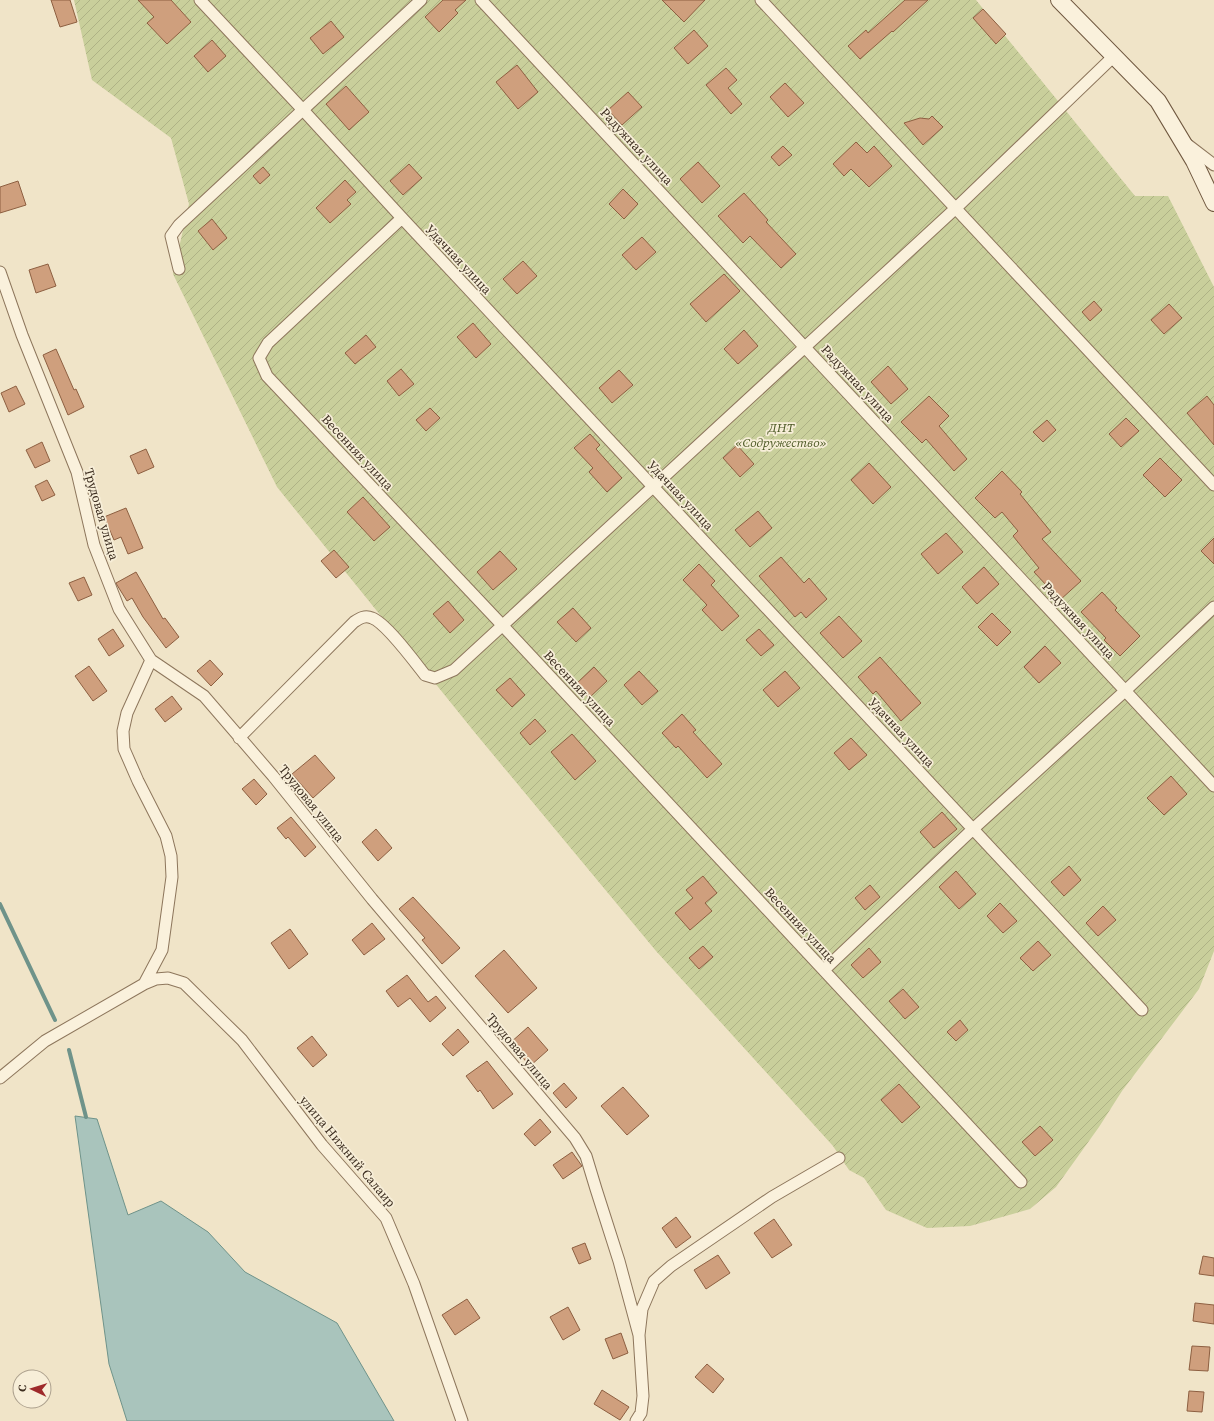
<svg xmlns="http://www.w3.org/2000/svg" width="1214" height="1421" viewBox="0 0 1214 1421" font-family="'Source Serif 4',serif">
<defs>
<pattern id="garden-furrows" width="10" height="10" patternUnits="userSpaceOnUse"><rect width="10" height="10" fill="#c9cf9b"/><path d="M-1 1l2-2M0 10L10 0M9 11l2-2" fill="none" stroke="#aeb285"/></pattern>
</defs>
<rect width="100%" height="100%" fill="#f0e4c8"/>
<path fill="url(#garden-furrows)" d="M74 0H976L1135 196H1168L1214 287V951L1199 989 1122 1091 1099 1127 1056 1187 1030 1209 970 1226 927 1228 886 1210 864 1178 849 1170 833 1146 656 951 476 734 277 487 173 274 189 204 171 138 92 80Z"/>
<path fill="#a9c4bc" stroke="#6f938a" d="M75 1116 97 1119 128 1215 161 1201 208 1232 245 1272 337 1323 394 1421H127L109 1364Z"/>
<g fill="none" stroke-linecap="round" stroke-linejoin="round">
<path stroke="#6f938a" stroke-width="4" d="M0 904 55 1020
M69 1050 86 1117"/>
</g>
<path fill="#cf9f7d" stroke="#8d5f41" d="M51 0H70L77 22 60 27Z
M138 0H171L191 22 167 44 147 23 154 17Z
M443 0H466L455 10 458 13 439 32 425 17Z
M662 0H705L684 22Z
M905 0H928L893 32 892 31 860 59 848 46 866 30 868 33Z
M983 9 1006 34 996 44 973 18Z
M331 21 344 37 323 54 310 38Z
M694 30 708 46 688 64 674 48Z
M212 40 226 56 208 72 194 56Z
M517 65 538 92 518 109 496 82Z
M726 68 737 80 728 88 742 104 731 114 706 85Z
M785 83 804 103 788 117 770 97Z
M346 86 369 112 349 130 326 104Z
M628 92 642 107 622 125 608 110Z
M932 116 943 127 923 145 904 123 920 118 929 119Z
M856 142 867 153 874 146 892 166 869 187 851 169 844 176 833 164Z
M783 146 792 155 779 166 771 157Z
M698 162 720 186 702 203 680 179Z
M409 164 422 178 403 195 390 181Z
M263 167 270 175 260 184 253 176Z
M345 180 356 192 347 200 351 204 330 223 316 208Z
M18 181 26 205 0 213V187Z
M623 189 638 204 624 219 609 204Z
M744 193 768 220 766 222 796 254 781 268 750 236 743 243 718 216Z
M212 219 227 238 213 250 198 231Z
M642 237 656 252 636 270 622 255Z
M523 261 537 276 517 294 503 279Z
M48 264 56 286 36 293 29 270Z
M724 274 740 291 706 322 690 304Z
M1094 301 1102 310 1090 321 1082 312Z
M1169 304 1182 318 1164 334 1151 320Z
M473 323 491 344 476 358 457 337Z
M744 330 758 346 738 364 724 349Z
M366 335 376 347 355 364 345 353Z
M56 349 74 390 76 389 84 407 68 415 43 355Z
M888 366 908 389 891 404 871 382Z
M401 369 414 384 399 396 387 381Z
M619 370 633 385 612 403 599 388Z
M16 386 25 404 9 412 1 393Z
M929 396 949 416 939 426 967 459 954 471 926 439 922 443 901 422Z
M1207 396 1214 405V445L1187 413Z
M430 408 440 418 426 431 416 420Z
M1126 418 1139 431 1121 447 1109 434Z
M1047 420 1056 430 1043 442 1033 432Z
M590 434 600 445 596 449 622 478 607 492 589 472 593 468 574 448Z
M42 442 50 461 35 468 26 450Z
M737 445 754 464 740 477 723 458Z
M146 449 154 467 138 474 130 456Z
M1160 458 1182 480 1165 497 1143 475Z
M869 463 891 487 873 504 851 480Z
M1002 471 1022 492 1020 494 1051 532 1042 539 1081 581 1060 600 1034 572 1039 568 1013 536 1018 531 1002 512 995 518 975 498Z
M47 480 55 495 42 501 35 486Z
M363 497 390 527 374 541 347 512Z
M126 508 143 548 128 554 121 537 114 540 104 517Z
M758 511 772 528 750 547 735 530Z
M946 533 963 552 938 574 921 554Z
M1214 538V564L1201 551Z
M334 550 349 567 336 578 321 561Z
M500 551 517 569 493 590 477 572Z
M781 557 804 583 809 578 827 599 806 618 801 612 795 617 759 576Z
M699 564 715 581 711 585 739 616 722 631 702 610 707 605 683 580Z
M984 567 999 584 977 604 962 587Z
M136 572 163 619 165 618 179 637 166 648 143 617 132 598 127 601 117 585 116 583Z
M84 577 92 595 78 601 69 583Z
M1102 592 1117 608 1115 610 1140 636 1120 656 1104 640 1106 638 1081 612Z
M448 601 464 620 450 633 433 614Z
M573 608 591 628 576 642 557 622Z
M992 613 1011 632 997 646 978 627Z
M839 616 862 641 843 658 820 633Z
M113 629 124 646 109 656 98 639Z
M759 629 774 645 761 656 746 640Z
M1045 646 1061 663 1039 683 1024 667Z
M880 657 921 703 901 721 876 691 873 694 858 677Z
M210 660 223 674 211 686 197 671Z
M89 666 107 691 93 701 75 676Z
M594 667 607 681 589 698 576 684Z
M639 671 658 691 642 705 624 685Z
M785 671 800 688 778 707 763 690Z
M510 678 525 695 512 707 496 690Z
M172 696 182 709 165 722 155 709Z
M682 714 696 730 693 732 722 764 707 778 678 746 676 748 662 733Z
M535 719 546 731 530 745 520 733Z
M572 734 596 761 575 780 551 752Z
M851 738 867 755 849 770 834 753Z
M315 755 335 778 313 798 292 774Z
M1171 776 1187 794 1164 815 1147 798Z
M254 779 267 794 256 805 242 789Z
M942 812 957 829 934 848 920 832Z
M291 817 316 847 305 857 288 837 286 839 277 828Z
M376 829 392 848 378 861 362 842Z
M1069 866 1081 880 1064 896 1051 882Z
M956 871 976 894 959 909 939 887Z
M703 876 717 893 705 903 712 911 690 930 675 913 693 898 686 890Z
M870 885 880 897 865 910 855 898Z
M413 897 460 948 442 964 422 940 425 938 399 909Z
M1000 903 1017 921 1003 933 987 916Z
M1103 906 1116 920 1098 936 1086 923Z
M372 923 385 939 364 955 352 940Z
M290 929 308 954 289 969 271 943Z
M1038 941 1051 955 1033 971 1020 958Z
M703 946 713 957 699 969 689 958Z
M869 948 881 962 863 978 851 965Z
M504 950 537 988 508 1013 475 976Z
M407 975 428 1002 436 996 446 1008 430 1022 410 998 398 1007 386 991Z
M903 989 919 1007 905 1019 889 1001Z
M960 1020 968 1030 956 1041 947 1032Z
M528 1027 548 1050 530 1066 510 1043Z
M458 1029 469 1042 453 1056 442 1044Z
M312 1036 327 1055 313 1067 297 1048Z
M487 1061 513 1094 493 1109 480 1090 478 1092 466 1076Z
M564 1083 577 1098 566 1108 553 1093Z
M899 1084 920 1107 902 1123 881 1100Z
M623 1087 649 1116 627 1135 601 1106Z
M540 1119 551 1132 535 1146 524 1134Z
M1040 1126 1053 1140 1035 1156 1022 1142Z
M572 1152 582 1166 563 1179 553 1165Z
M676 1217 691 1237 676 1248 662 1228Z
M774 1219 792 1245 772 1258 754 1233Z
M585 1243 591 1259 579 1264 572 1248Z
M718 1255 730 1273 706 1289 694 1270Z
M1203 1256 1214 1258V1276L1199 1274Z
M467 1299 480 1318 455 1335 442 1315Z
M1195 1303 1214 1305V1324L1193 1321Z
M568 1307 580 1330 563 1340 550 1317Z
M621 1333 628 1353 613 1359 605 1339Z
M1192 1346 1210 1347 1208 1371 1189 1370Z
M707 1364 724 1379 713 1393 695 1377Z
M602 1390 629 1407 620 1420 594 1404Z
M1189 1391 1204 1392 1202 1412 1187 1411Z"/>
<g fill="none" stroke-linecap="round" stroke-linejoin="round">
<g stroke="#8d765c" stroke-width="13">
<path id="street" d="M200 0 303 110 402 218 1142 1010
M481 0 1214 786
M761 0 1214 485
M1188 145 1214 165
M402 218 268 343 259 358 267 376 503 626 1021 1182
M179 269 171 236 179 225 421 0
M0 272 22 335 77 472 94 545 119 609 151 660 204 696 273 776 372 899 575 1138 586 1156 596 1189 619 1261 639 1335
M239 738 354 622C360 618 365 615 372 618 386 623 414 661 425 675L435 678 454 670 956 208 1114 56
M824 970 973 829 1125 691 1214 607
M144 984 162 950 172 877 171 856 166 836 138 781 124 749 123 731 127 713 151 660
M0 1078 45 1041 144 984 156 979 168 978 184 983 242 1040 322 1145 386 1218 414 1284 462 1421
M636 1421 641 1413 643 1396 639 1335 642 1309 654 1281 671 1266 772 1197 839 1158"/>
</g>
<g stroke="#6f573f" stroke-width="18">
<path id="secondary" d="M1059 0 1158 101 1194 161 1214 203"/>
</g>
<use href="#street" stroke="#faf1dc" stroke-width="11"/>
<use href="#secondary" stroke="#faf1dc" stroke-width="16"/>
</g>
<g text-anchor="middle" stroke-width="3.5" stroke-linejoin="round" paint-order="stroke">
<g font-size="13" fill="#3d2e20" stroke="#f7eed8">
<text transform="translate(637 146) rotate(47)" y="5">Радужная улица</text>
<text transform="translate(459 259) rotate(47)" y="5">Удачная улица</text>
<text transform="translate(858 383) rotate(47)" y="5">Радужная улица</text>
<text transform="translate(358 452) rotate(47)" y="5">Весенняя улица</text>
<text transform="translate(681 495) rotate(47)" y="5">Удачная улица</text>
<text transform="translate(102 514) rotate(74)" y="5">Трудовая улица</text>
<text transform="translate(1079 620) rotate(47)" y="5">Радужная улица</text>
<text transform="translate(580 688) rotate(47)" y="5">Весенняя улица</text>
<text transform="translate(902 732) rotate(47)" y="5">Удачная улица</text>
<text transform="translate(312 803) rotate(51)" y="5">Трудовая улица</text>
<text transform="translate(801 925) rotate(47)" y="5">Весенняя улица</text>
<text transform="translate(520 1051) rotate(50)" y="5">Трудовая улица</text>
<text transform="translate(348 1151) rotate(50)" y="5">улица Нижний Салаир</text>
</g>
<g font-size="13" font-style="italic" fill="#4d5a26" stroke="#f7eed8">
<text x="781" y="432">ДНТ<tspan x="781" dy="15">«Содружество»</tspan></text>
</g>
</g>
<g transform="translate(32 1389) rotate(274)"><circle r="19" fill="#f7eed8" stroke="#ada18e"/>
<path d="M0-3L7 15L0 10L-7 15Z" fill="#9e2a2b"/>
<text y="-6" font-size="11" font-weight="bold" text-anchor="middle" fill="#3d2e20">С</text>
</g>
</svg>
